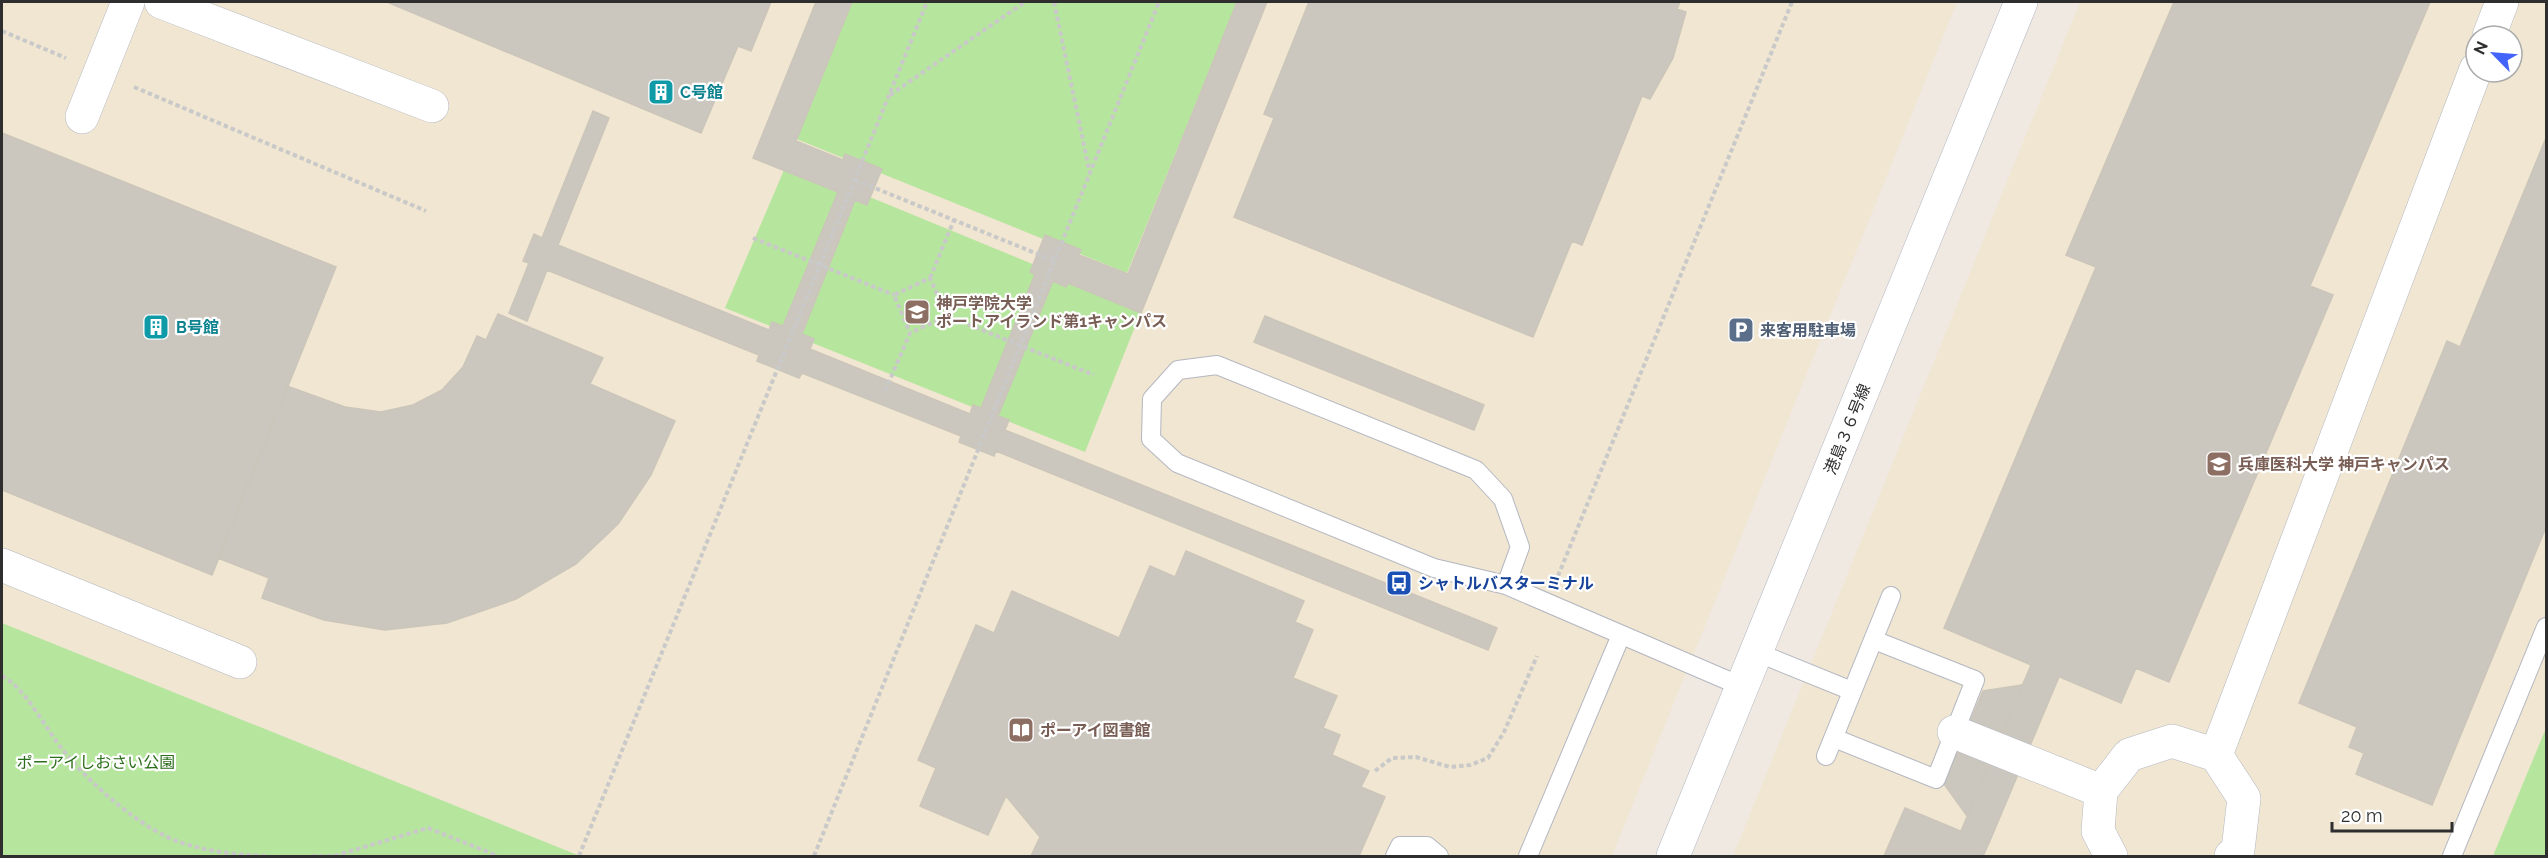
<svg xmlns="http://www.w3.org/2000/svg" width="2548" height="858" viewBox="0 0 2548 858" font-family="Raleway,'Noto Sans JP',sans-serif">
<rect width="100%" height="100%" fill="#efe9e1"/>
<path fill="#f0e6d1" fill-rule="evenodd" d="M2 2H1957L1612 856H580L2 623Z
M2080 2H2546V856H1733ZM2476 36H2512V72H2476Z"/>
<path fill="#b6e59e" d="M849 2H1237L1127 273 794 138Z
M787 163 1142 309 1085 452 725 308Z
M2 623 580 856H2Z
M2546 728V856H2493Z"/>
<path fill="#cbc7bf" stroke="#cbc5ba" stroke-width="1.5" d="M387 2H771L751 51 738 46 701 133Z
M816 2H852L796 141 843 160 845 154 882 169 867 205 855 200 802 334 814 339 810 349 970 414 973 405 981 408 1035 274 1030 272 1045 235 1081 250 1079 255 1128 274 1237 2H1267L1141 313 1068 283 1066 287 1053 281 998 416 1009 420 1005 430 1497 628 1488 650 996 451 994 456 959 442 961 436 802 373 799 378 757 361 759 355 547 270 527 321 509 313 529 263 523 261 534 234 542 238 593 111 609 118 558 245 769 330 772 322 783 326 838 192 753 158Z
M1309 2H1680L1677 9 1686 12 1673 58 1650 99 1642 96 1582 245 1572 241 1533 337 1234 217 1274 118 1264 114Z
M2174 2H2430L2310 286 2333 295 2169 682 2136 668 2121 703 1944 628 2096 267 2066 255Z
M2 133 336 267 212 575 2 490Z
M2546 138V527L2432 805 2356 774 2364 753 2349 747 2357 727 2299 703 2447 341 2460 347Z
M498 314 603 358 590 384 675 421 651 475 618 524 576 564 516 599 447 623 385 630 324 620 262 598 269 578 218 558 287 386 345 407 381 412 413 405 442 390 463 367 477 336 486 340Z
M1265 316 1484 405 1474 430 1254 342Z
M1186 551 1304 601 1295 622 1313 630 1293 678 1337 696 1323 728 1340 735 1332 755 1369 771 1361 787 1385 797 1359 856H1031L1040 837 1006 796 988 835 920 806 936 768 918 760 976 625 994 633 1012 591 1119 638 1150 566 1175 577Z
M2031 665 2059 677 1989 843 1961 831Z
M2022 685 1967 816 1944 784 1983 691Z
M1905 808 1989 843 1983 856H1884Z"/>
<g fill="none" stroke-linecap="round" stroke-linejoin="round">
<g stroke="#b4b7c1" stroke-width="20">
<path id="lane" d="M1506 585 1520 547 1503 499 1476 470 1217 365 1178 370 1152 399 1151 439 1177 463 1434 568 1506 585 1743 687
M1756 652 1852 691
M1834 738 1936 779 1975 680 1874 640
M1826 756 1891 596
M1395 856 1400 846H1427L1439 856
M1528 856 1621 635
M2452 856 2546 627"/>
</g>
<g stroke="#b4b7c1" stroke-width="34">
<path id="street" d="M161 2 432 106
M2489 36 2502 2
M82 117 128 2
M2 565 240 662
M1954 732 2101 791
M2216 755 2476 69
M2111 856 2098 831 2101 791 2129 755 2172 741 2216 755 2244 798 2238 850 2231 856"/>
</g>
<g stroke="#b4b7c1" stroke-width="34">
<path id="secondary" d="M1673 856 2021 2"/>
</g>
<path stroke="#c9c9c9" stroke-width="4" stroke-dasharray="4.5 3" stroke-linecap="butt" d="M1054 2 1090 174
M2 31 66 58
M134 87 426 211
M890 95 1025 2
M855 180 1055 261
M753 238 894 295
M930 278 954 220
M947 316 1094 375
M885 391 910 333 947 316 930 278 894 295 910 333
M1558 576 1792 2
M2 676C25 687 47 731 63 750 89 783 142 830 182 843 210 852 239 855 269 856
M1375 771 1392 758 1416 757 1450 767 1470 765 1488 758 1504 732 1537 656
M312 856H334L428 828 498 856
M579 856 927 2
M814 856 1159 2"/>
<use href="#lane" stroke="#fff" stroke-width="18"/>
<use href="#street" stroke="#fff" stroke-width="33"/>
<use href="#secondary" stroke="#fff" stroke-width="33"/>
</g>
<defs>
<g id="building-square" transform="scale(1.35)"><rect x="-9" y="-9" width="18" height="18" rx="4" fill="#0f9aa8" stroke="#fff"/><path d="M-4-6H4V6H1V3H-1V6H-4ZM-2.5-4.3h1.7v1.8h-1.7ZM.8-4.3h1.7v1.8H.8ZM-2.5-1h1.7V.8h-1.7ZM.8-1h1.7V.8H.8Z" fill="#fff"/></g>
<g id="university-square" transform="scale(1.35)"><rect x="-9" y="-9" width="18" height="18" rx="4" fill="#8d6e63" stroke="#fff"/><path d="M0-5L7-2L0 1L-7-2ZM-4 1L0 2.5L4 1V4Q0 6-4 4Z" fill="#fff"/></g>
<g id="parking-square" transform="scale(1.35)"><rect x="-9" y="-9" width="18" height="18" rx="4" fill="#5c6f8a" stroke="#fff"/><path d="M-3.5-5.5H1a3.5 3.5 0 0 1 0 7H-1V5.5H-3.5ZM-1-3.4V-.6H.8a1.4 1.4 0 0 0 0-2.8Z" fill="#fff"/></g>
<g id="bus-square" transform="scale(1.35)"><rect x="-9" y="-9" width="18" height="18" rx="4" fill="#1a4fb4" stroke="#fff"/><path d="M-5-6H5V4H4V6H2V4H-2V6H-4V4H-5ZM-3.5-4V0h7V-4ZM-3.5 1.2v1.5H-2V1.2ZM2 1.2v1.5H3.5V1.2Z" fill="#fff"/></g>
<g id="library-square" transform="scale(1.35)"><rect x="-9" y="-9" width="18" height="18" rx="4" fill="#8d6e63" stroke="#fff"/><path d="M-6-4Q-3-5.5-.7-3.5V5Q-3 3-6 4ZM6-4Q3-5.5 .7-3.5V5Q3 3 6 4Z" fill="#fff"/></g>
</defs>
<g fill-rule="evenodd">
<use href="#building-square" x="661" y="92"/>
<use href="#university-square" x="917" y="312"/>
<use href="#building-square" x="156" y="327"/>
<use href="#parking-square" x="1741" y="330"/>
<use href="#university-square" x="2219" y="464"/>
<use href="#bus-square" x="1399" y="583"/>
<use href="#library-square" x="1021" y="730"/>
</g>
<g text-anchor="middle" stroke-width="4.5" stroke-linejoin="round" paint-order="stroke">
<g font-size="16" font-weight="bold" fill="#0d838f" stroke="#fff" text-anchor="start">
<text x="680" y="98">C号館</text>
<text x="176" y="333">B号館</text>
</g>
<g font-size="16" font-weight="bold" fill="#785e54" stroke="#fff" text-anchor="start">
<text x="936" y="309">神戸学院大学<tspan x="936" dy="18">ポートアイランド第1キャンパス</tspan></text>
<text x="2238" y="470">兵庫医科大学 神戸キャンパス</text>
<text x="1040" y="736">ポーアイ図書館</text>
</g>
<g font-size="16" font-weight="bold" fill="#4e5e75" stroke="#fff" text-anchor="start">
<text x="1760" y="336">来客用駐車場</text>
</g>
<g font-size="16" fill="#2e2e2e" stroke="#fff">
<text transform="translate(1847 429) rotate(-68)" y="6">港島３６号線</text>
</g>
<g font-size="16" font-weight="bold" fill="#164399" stroke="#fff" text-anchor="start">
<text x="1418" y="589">シャトルバスターミナル</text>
</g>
<g font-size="16" fill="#2c6e1b" stroke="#fff">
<text x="96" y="768">ポーアイしおさい公園</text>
</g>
</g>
<rect width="2548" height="858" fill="none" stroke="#2e2e2e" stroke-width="6"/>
<g transform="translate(2494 54) rotate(295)"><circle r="28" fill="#ffffff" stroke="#ababab" stroke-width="1.5"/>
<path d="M0-4.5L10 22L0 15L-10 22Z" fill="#4264fb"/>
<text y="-9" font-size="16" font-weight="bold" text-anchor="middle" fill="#2e2e2e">N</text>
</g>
<path d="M2332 822v9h120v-9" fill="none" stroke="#2e2e2e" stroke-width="3"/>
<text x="2341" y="822" font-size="18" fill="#2e2e2e" stroke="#ffffff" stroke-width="4.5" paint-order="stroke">20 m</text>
</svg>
